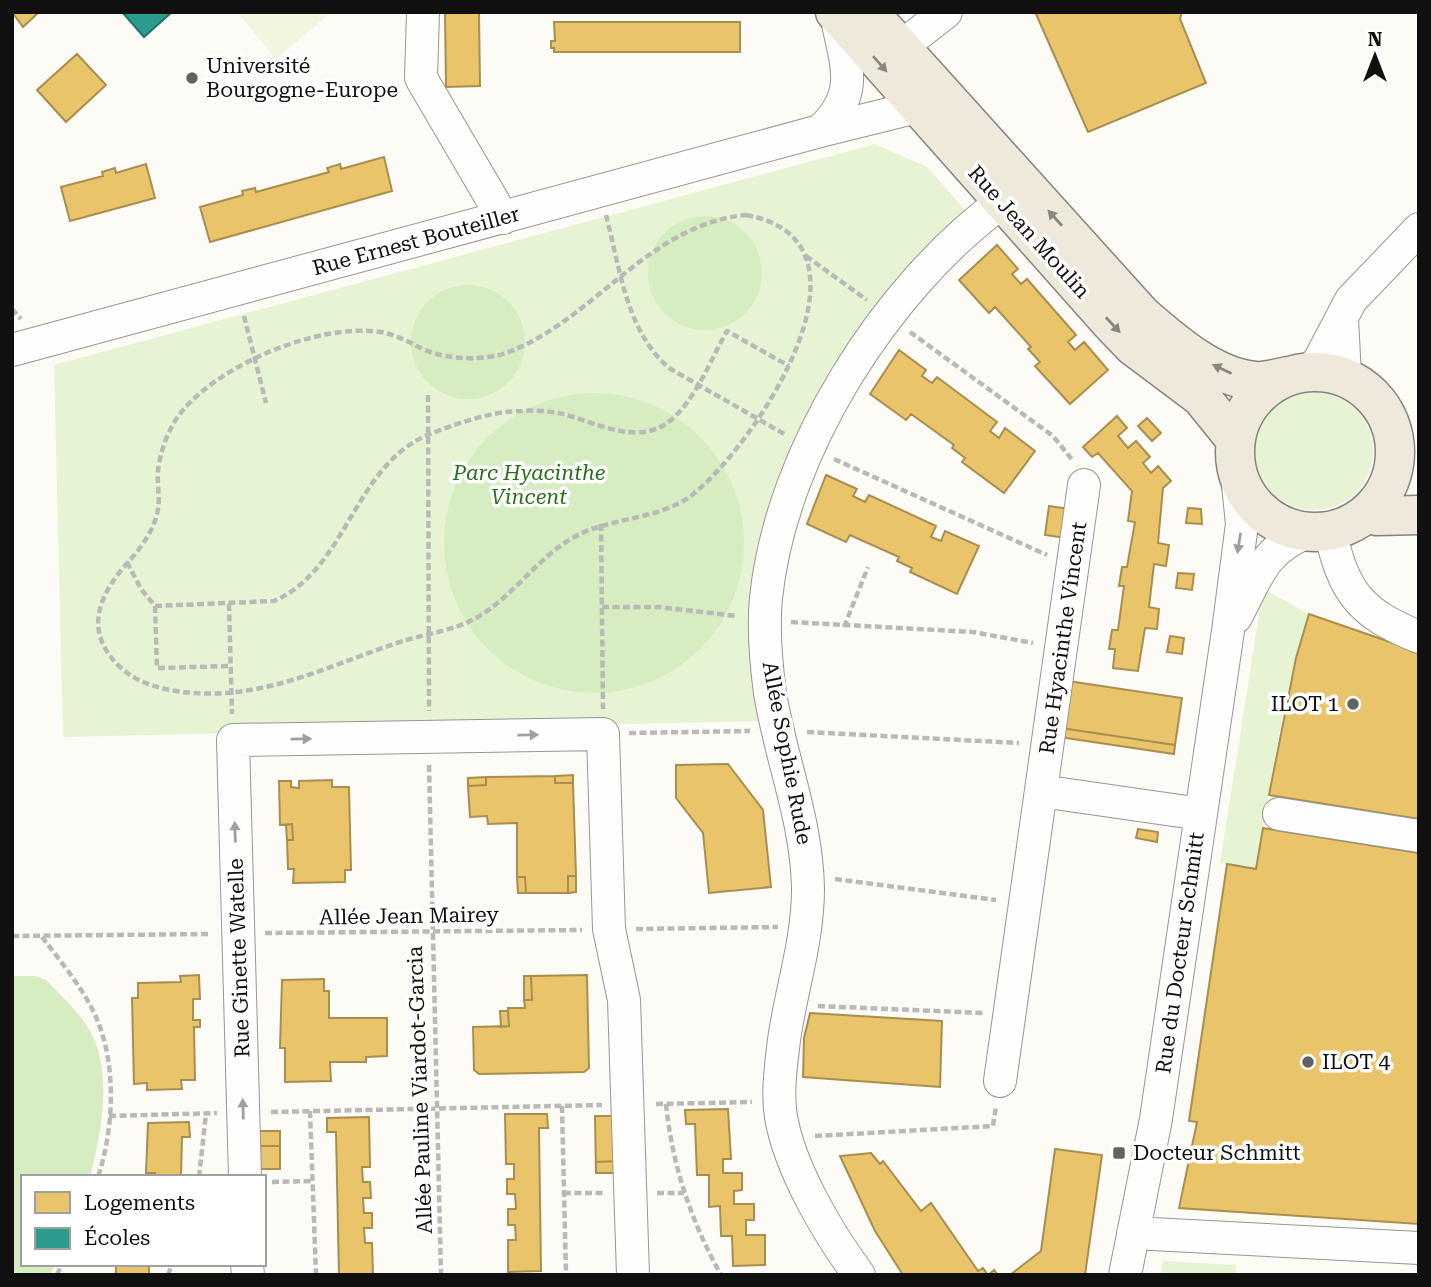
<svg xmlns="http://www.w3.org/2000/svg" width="1431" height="1287" viewBox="0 0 1431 1287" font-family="'Roboto Serif',serif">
<rect width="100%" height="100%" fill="#fcfbf6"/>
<path fill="#e6f4d4" d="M875 144 927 167 971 217 784 478 763 721 63 737 54 365Z
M1255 451a59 59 0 1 1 118 0a59 59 0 1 1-118 0Z
M1263 589 1309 614C1282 697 1271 784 1256 869L1220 863Z
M1163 1261 1236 1265V1275H1160Z"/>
<path fill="#d6ecc1" d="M648 273a57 57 0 1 1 114 0a57 57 0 1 1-114 0Z
M411 342a57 57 0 1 1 114 0a57 57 0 1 1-114 0Z
M444 543a150 150 0 1 1 300 0a150 150 0 1 1-300 0Z
M12 976H35L46 980C61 996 81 1013 91 1033 113 1074 101 1135 90 1177H23V1264H55L50 1275H12Z"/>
<path fill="#f0f7de" d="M237 12H332L276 59Z"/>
<path fill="#e9c46a" stroke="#a88e4f" stroke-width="2" d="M12 12H38V13L23 27Z
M445 12H479L480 86 446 87Z
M1041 12H1182L1180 19 1206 83 1088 132 1036 14Z
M554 22H740V52H554V48H551V41H555Z
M77 54 106 85 66 122 37 90Z
M384 157 392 191 210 242 200 207 243 195 242 191 255 188 256 192 329 172 327 168 340 164 341 169Z
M146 164 155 198 70 221 61 187 103 176 102 172 115 168 116 173Z
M997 245 1018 269 1012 274 1021 284 1027 279 1076 335 1068 342 1075 350 1084 342 1108 370 1070 404 1035 366 1040 362 1028 349 1031 347 995 307 989 313 959 280Z
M899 350 926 370 922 376 932 383 937 377 997 422 990 431 999 438 1005 428 1035 451 1004 493 962 462 965 458 952 448 954 445 911 414 906 420 870 394Z
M1117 416 1127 428 1118 436 1128 448 1136 441 1150 457 1143 463 1151 473 1158 466 1171 481 1163 488 1158 543 1169 545 1166 566 1154 564 1149 607 1159 609 1157 629 1145 628 1138 671 1113 668 1115 649H1109L1112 630H1118L1124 586H1119L1122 567H1127L1135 522 1128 521 1132 491 1098 453 1092 457 1083 447Z
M1147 418 1161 433 1152 441 1138 426Z
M826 475 857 489 853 496 865 502 869 495 936 526 931 537 941 541 945 531 979 546 957 594 910 572 912 568 897 561 899 557 850 535 846 542 807 524Z
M1049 506 1070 509 1066 538 1045 535Z
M1188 508 1201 509 1202 524 1186 523Z
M1178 573 1194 574 1192 590 1176 588Z
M1309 614 1419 652V819L1269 795 1296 658Z
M1170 636 1184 638 1182 654 1167 652Z
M1068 681 1182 698 1175 745 1061 728Z
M1061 728 1175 745 1174 754 1059 737Z
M728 764 763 810 771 887 709 893 703 833 676 798V765Z
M573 775V783H555V776Z
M555 776V783H573L576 876H568V893H526L525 877H517V823L488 824 487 816 470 817 468 786 486 785V777Z
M486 777V785L468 786V778Z
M332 780V787H349L351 870H345V882L293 883 294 869H288L287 840H293L292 824 280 825 279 781H291V787L299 788V781Z
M292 824 293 840H287L286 825Z
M1263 828 1419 853V1224L1179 1208 1197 1122 1189 1121 1227 864 1256 869Z
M1138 829 1158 832 1157 842 1136 838Z
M568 876H576V892L568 893Z
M517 877H525L526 893H518Z
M199 975 200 999H193V1020H200V1027H194L195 1080H181L182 1089 147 1090V1083L134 1084 132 998H138V983L181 982 180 976Z
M587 975 589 1068 584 1072 479 1074 474 1070 473 1027 509 1026 508 1008H525L524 1000H532L531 976Z
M524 976H531L532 1000H524Z
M324 979V991H329V1018H387V1056L366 1057V1062H330L331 1081 285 1082V1048H280L282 980Z
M500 1011H508L509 1026 501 1027Z
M810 1013 942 1021 940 1087 803 1077 804 1038Z
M728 1109 731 1159H723V1173H742V1190L734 1191V1204H754V1220H746V1235H765V1265L733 1266 732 1236H721L720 1206 709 1207V1175H697L695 1124H686L685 1110Z
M505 1114H547L548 1128H539L541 1271 508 1272V1240H516L515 1225H508V1209H516L515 1194H507V1179H514V1164H506Z
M595 1116H619L620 1173H596Z
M369 1117 370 1167H362L363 1182H370L371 1198H363L364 1213H372V1228H364L365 1243H372L373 1275H339L336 1132H327V1118Z
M189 1122 190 1137H182L181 1177H155V1173H146L148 1123Z
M258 1131H280V1146H258Z
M258 1146H280V1169H258Z
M1055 1149 1102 1155 1085 1275H1010L1041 1251Z
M871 1153 880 1164 883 1161 921 1211 931 1203 978 1271 983 1268 988 1275 994 1270 998 1275H903L875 1231 840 1156Z
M619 1161 620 1173H596V1162Z
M116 1264H149V1275H116Z"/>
<path fill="#2a9d8f" stroke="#227369" stroke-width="2" d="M122 12H172L144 37Z"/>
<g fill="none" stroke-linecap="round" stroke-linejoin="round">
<g stroke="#969694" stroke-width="34">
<path id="minor" d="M423 12 421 78 503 218
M901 47 946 12
M820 131C863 92 844 61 836 13
M1342 319 1345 375 1356 382
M12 350 820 131 917 107
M1304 372 1313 368 1320 359 1351 300 1419 229
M1330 531C1344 592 1359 613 1419 637
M1236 617C1257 578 1263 549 1308 532
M1041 791 1201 814
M1279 814 1419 836
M1000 1081 1084 485
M245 1177 233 740 603 734 609 929 624 1000 633 1275
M1133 1233 1419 1248
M247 1264 248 1275
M859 1275C828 1233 790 1169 781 1117 777 1093 781 1065 784 1040 791 990 808 941 808 889 807 821 781 760 770 693 766 663 763 629 766 598 781 452 885 288 1002 202
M1125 1275 1156 1119 1228 631 1242 524 1237 475"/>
</g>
<g stroke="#848381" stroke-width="41">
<path id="major" d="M835 12 1109 321 1133 346 1201 397 1235 439
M875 19 1142 315C1173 342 1213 377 1255 381 1265 382 1278 378 1288 376
M1235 452a80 80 0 1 1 160 0a80 80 0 1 1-160 0Z
M1367 513 1377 516 1419 515"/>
</g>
<path stroke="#b9b9b8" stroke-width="4.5" stroke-dasharray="7 3.5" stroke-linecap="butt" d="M606 215C620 268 626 331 669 368L786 435
M746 215C891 241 755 446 692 495 659 520 612 517 576 536 539 556 516 593 481 615 457 631 426 633 400 642 321 668 256 705 170 690 151 686 133 680 119 666 81 629 101 591 131 559 143 545 155 528 158 509 160 497 157 484 158 471 160 451 169 426 183 410 223 363 319 323 381 332 398 335 410 343 425 350 449 360 485 361 509 352 596 318 649 224 746 215Z
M806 256 867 300
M12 309 21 319
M244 316 266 403
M910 332 1053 436 1073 461
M428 395 429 711
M834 459 1047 555
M601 524 603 709
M127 562 141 589 155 606 274 601C348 569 353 465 430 434 458 423 492 411 522 411 534 410 548 411 559 413 594 421 638 448 671 420 696 399 711 359 727 331L789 366
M229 604 232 714
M155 606 157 668 230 666
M602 607H659L737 616
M791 622 973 632 1033 643
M844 627 868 567
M807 732 1019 743
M629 733 750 731
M429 765 441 1275
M835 879 996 900
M636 929 778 927
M265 933 582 930
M12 936 211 934
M42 937C61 962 83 988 96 1017 117 1065 114 1128 98 1177
M818 1006 984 1013
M656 1104 752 1102
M666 1104C672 1165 691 1221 721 1275
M562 1106 566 1275
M310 1111 316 1275
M271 1112 602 1105
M109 1116 217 1113
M815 1136 993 1126 996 1106
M199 1177 206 1114
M272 1182 312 1181
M564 1193H603
M657 1193H684
M57 1275 62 1264
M168 1275 172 1264"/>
<use href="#minor" stroke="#fffefe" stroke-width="32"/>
<use href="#major" stroke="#eee9da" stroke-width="38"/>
</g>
<defs><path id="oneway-solid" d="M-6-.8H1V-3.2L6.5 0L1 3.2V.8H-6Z" transform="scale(1.75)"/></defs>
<g fill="#8a877f">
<use href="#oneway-solid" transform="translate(880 64) rotate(49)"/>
<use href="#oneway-solid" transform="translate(1055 218) rotate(-132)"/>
<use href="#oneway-solid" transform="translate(1113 325) rotate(47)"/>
<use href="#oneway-solid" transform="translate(1222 369) rotate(-155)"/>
</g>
<g fill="#9f9f9f">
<use href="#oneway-solid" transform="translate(1239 543) rotate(99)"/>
<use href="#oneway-solid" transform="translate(528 735) rotate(-1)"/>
<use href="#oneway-solid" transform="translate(301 739) rotate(-1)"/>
<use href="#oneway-solid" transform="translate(235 832) rotate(-92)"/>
<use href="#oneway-solid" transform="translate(243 1109) rotate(-92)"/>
</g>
<g fill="#636260" stroke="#fff" stroke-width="2.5">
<circle cx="192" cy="78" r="7"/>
<circle cx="1353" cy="704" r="7"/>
<circle cx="1308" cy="1062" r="7"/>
<rect x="1112" y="1146" width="14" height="14" rx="3.5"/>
</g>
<g text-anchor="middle" stroke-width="7" stroke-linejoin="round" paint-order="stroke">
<g font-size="21" fill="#101010" stroke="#fff" text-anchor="start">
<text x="206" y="73">Université<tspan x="206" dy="24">Bourgogne-Europe</tspan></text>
<text x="1339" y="711" text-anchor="end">ILOT 1</text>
<text x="1322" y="1069">ILOT 4</text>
<text x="1133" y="1160">Docteur Schmitt</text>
</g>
<g font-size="21" fill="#101010" stroke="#fff">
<text transform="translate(1029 232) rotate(48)" y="7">Rue Jean Moulin</text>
<text transform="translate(416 241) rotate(-15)" y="7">Rue Ernest Bouteiller</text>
<text transform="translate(1063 638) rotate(-82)" y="7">Rue Hyacinthe Vincent</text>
<text transform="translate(787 753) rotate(79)" y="7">Allée Sophie Rude</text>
<text transform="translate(409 916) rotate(-1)" y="7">Allée Jean Mairey</text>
<text transform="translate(1180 953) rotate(-82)" y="7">Rue du Docteur Schmitt</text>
<text transform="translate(239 958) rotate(-92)" y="7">Rue Ginette Watelle</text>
<text transform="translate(420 1090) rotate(-92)" y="7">Allée Pauline Viardot-Garcia</text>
</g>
<g font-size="21" font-style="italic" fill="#2a6f19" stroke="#fff">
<text x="529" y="480">Parc Hyacinthe<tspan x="529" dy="24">Vincent</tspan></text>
</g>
</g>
<rect width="1431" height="1287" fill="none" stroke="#101010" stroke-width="28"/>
<rect x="21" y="1175" width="245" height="91" fill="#ffffff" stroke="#9f9f9f" stroke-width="2"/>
<rect x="35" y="1192" width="35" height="21" fill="#e9c46a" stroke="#9f9f9f" stroke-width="2"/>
<text x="84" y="1210" font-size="21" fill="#101010">Logements</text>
<rect x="35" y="1228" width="35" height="21" fill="#2a9d8f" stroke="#9f9f9f" stroke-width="2"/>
<text x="84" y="1245" font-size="21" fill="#101010">Écoles</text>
<g transform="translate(1375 56)" stroke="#ffffff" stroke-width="5" paint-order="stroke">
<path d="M0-5L12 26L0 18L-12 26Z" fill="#101010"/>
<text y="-10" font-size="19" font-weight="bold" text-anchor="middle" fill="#101010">N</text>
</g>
</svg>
